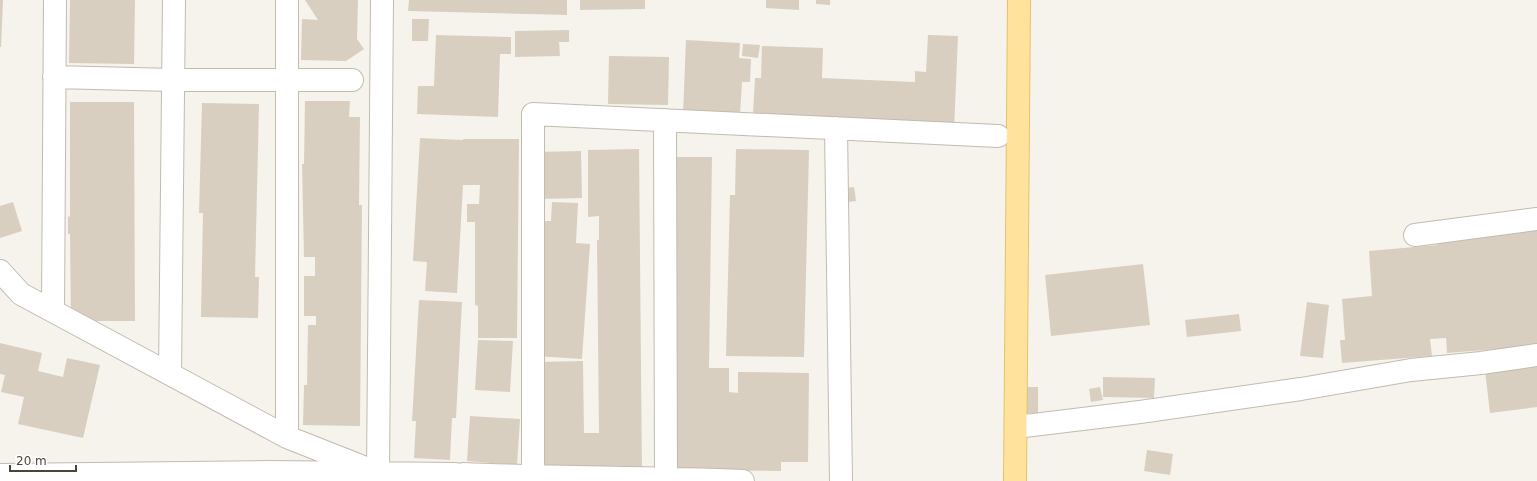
<svg xmlns="http://www.w3.org/2000/svg" width="1537" height="481" viewBox="0 0 1537 481" font-family="'DejaVu Sans',sans-serif">
<rect width="100%" height="100%" fill="#f6f3ec"/>
<path fill="#d8cfc1" d="M0 0H3L1 47H0Z
M70 0H135L134 64 69 63Z
M305 0H358L357 39 364 49 346 61 301 60 302 19 318 20Z
M409 0H567V15L408 11Z
M580 0H645V9L580 10Z
M766 0H799V10L766 8Z
M816 0H830V5L816 4Z
M412 19H429L428 41H412Z
M569 30V42H559L560 56 515 57V31Z
M436 35 511 37V54H500L498 117 417 114 418 86H434Z
M928 35 958 36 954 130 753 114 755 78H761L762 46 823 48 822 78 915 82V71L926 72Z
M686 40 740 43 739 58 751 59 750 82H742L740 116 683 113Z
M743 44 760 45 758 58 742 56Z
M609 56 669 57 668 105 608 104Z
M305 101H350L349 117H360L359 205H362L360 426 303 425 304 385H307L308 325H316V316H304V276H315V257H304L302 164H304Z
M70 102H134L135 321H71L70 234H68V216L70 217Z
M202 103 259 104 255 277H259L258 318 201 317 203 213H199Z
M420 138 463 140V139H519L517 338H478V306L475 305V222H467V204H479L480 185H463L457 293 425 291 427 262 413 261Z
M639 149 642 474 539 476 538 362 583 361 584 433H599L597 240H599V216L588 217V150Z
M736 149 809 150 804 357 726 356 730 195H735Z
M581 151 582 198 538 199 537 152Z
M669 157H712L709 368H729V392L738 393V372L809 373 808 462H781V471L673 470Z
M854 187 856 201 840 203 838 189Z
M13 202 22 231 0 238V206Z
M552 202 578 203 576 243 590 244 582 359 535 356 543 221H551Z
M1537 227V346L1447 353 1446 338 1430 339 1432 356 1342 363 1340 340H1345L1342 299 1372 296 1369 251 1437 245 1436 235Z
M1143 264 1150 325 1051 336 1045 275Z
M419 300 462 302 456 418H452L450 460 414 458 416 421H412Z
M1307 302 1329 305 1323 358 1300 356Z
M1239 314 1241 331 1187 337 1185 320Z
M478 340 513 341 510 392 475 390Z
M0 343 42 353 38 371 63 377 67 358 100 365 83 438 18 424 24 397 1 392 5 375 0 374Z
M1537 363V407L1490 413 1485 370Z
M1103 377 1155 378 1154 398 1103 397Z
M1018 387H1038V413H1018Z
M1100 387 1103 400 1091 402 1089 389Z
M470 416 520 419 517 465 467 461Z
M1147 450 1173 454 1170 475 1144 471Z"/>
<g fill="none" stroke-linecap="round" stroke-linejoin="round">
<g stroke="#c2bbae" stroke-width="24">
<path id="minor" d="M287 0V437
M54 77 173 80H352
M665 120 666 478
M836 128 841 481
M1415 235 1537 219
M0 271 21 294 287 437 378 473 382 0
M53 311 55 0
M170 374 174 0
M1016 427 1140 412 1301 389 1411 370 1481 363 1537 355
M463 474C557 478 650 477 743 481
M0 475 269 472 455 474
M533 477V114L998 136"/>
</g>
<g stroke="#e6c16a" stroke-width="24">
<path id="major" d="M1015 481 1019 0"/>
</g>
<use href="#minor" stroke="#fff" stroke-width="22"/>
<use href="#major" stroke="#ffe39c" stroke-width="22"/>
</g>
<path d="M10 465v6h66v-6" fill="none" stroke="#4b4439" stroke-width="2"/>
<text x="16" y="465" font-size="12" fill="#4b4439" stroke="#ffffff" stroke-width="3" paint-order="stroke">20 m</text>
</svg>
